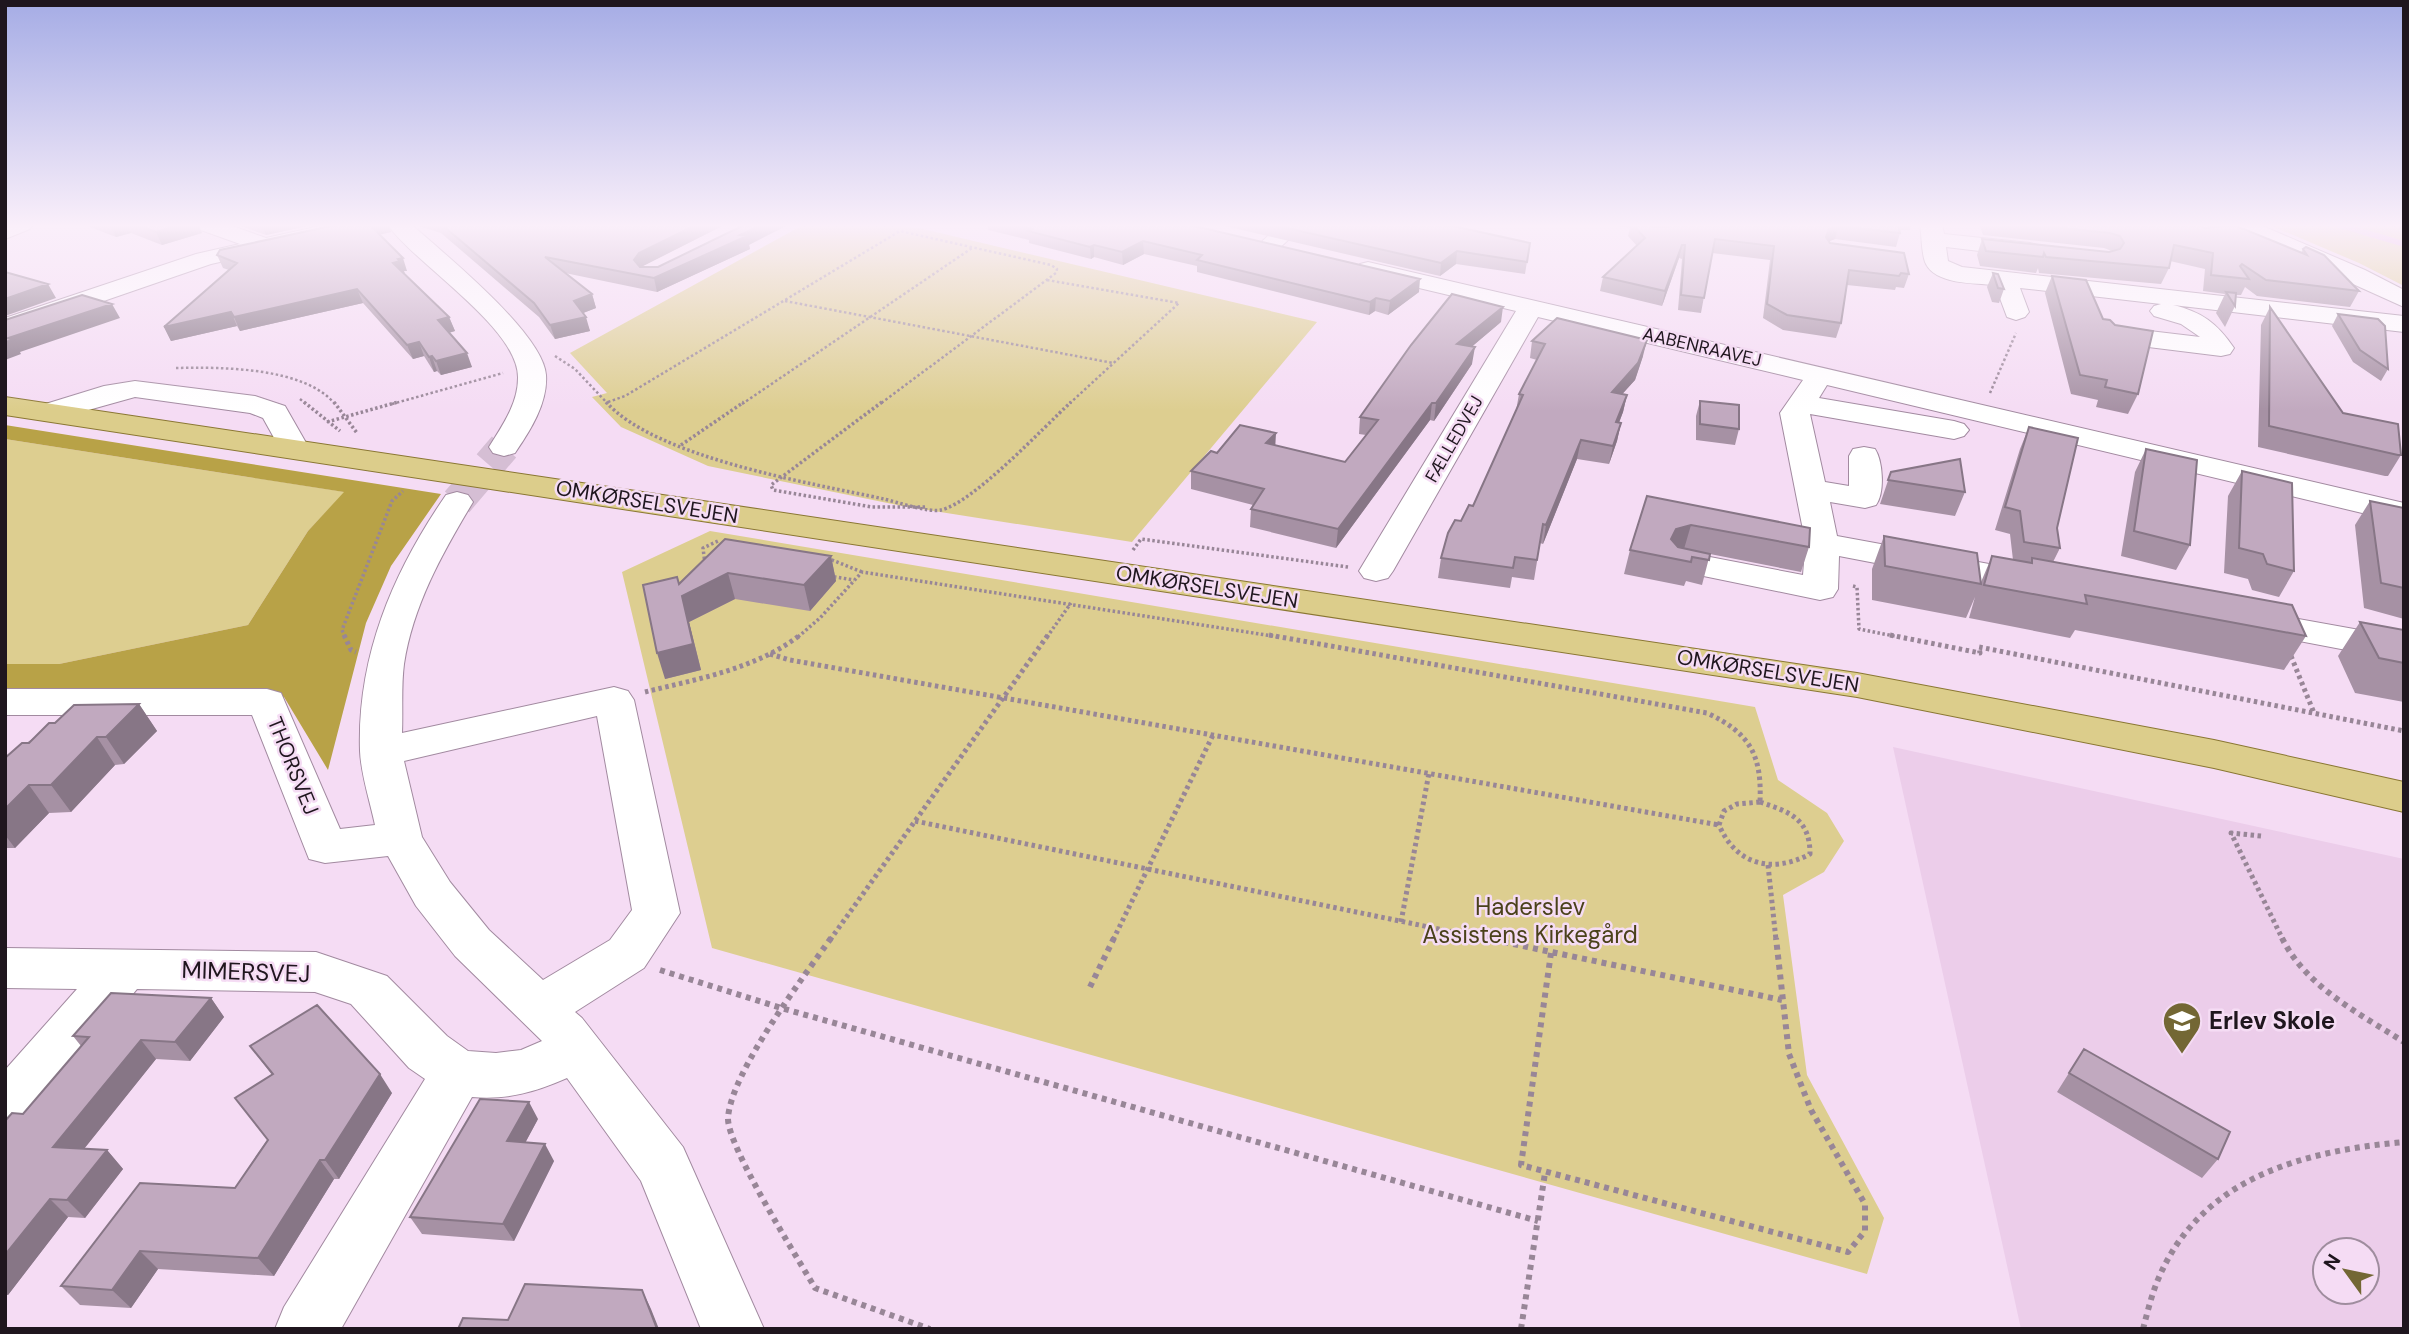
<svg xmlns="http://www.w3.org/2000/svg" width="2409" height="1334" viewBox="0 0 2409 1334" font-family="'DM Sans',sans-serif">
<rect width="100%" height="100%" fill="#f5dcf4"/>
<path fill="#eccdea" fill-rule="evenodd" d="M1893 747 2404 859V1329H2021ZM2325 1250H2367V1292H2325Z"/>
<path fill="#ddce90" d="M805 224H881L919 228 1317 322 1132 542 902 506 708 466 621 427 592 397 607 393 570 353Z
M2267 224H2404V286L2359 263Z
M5 439 345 492 308 531 248 625 59 664H5Z
M710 531 1755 707 1778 780 1827 813 1844 841 1824 872 1783 895 1807 1075 1884 1218 1867 1274 712 948 622 572Z"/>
<path fill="#b8a247" d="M5 425 441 494 391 566 366 623 328 770 284 697H5V664H59L248 625 308 531 344 492 5 439Z"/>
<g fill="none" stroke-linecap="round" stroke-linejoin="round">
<path stroke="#e2a0e0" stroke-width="6" d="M2337 224 2404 244"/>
<path stroke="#d5bed4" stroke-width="32" stroke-dasharray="32 17" stroke-linecap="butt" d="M457 502 504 447"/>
<g stroke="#a28aa0" stroke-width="2">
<path id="minor" d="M5 224H33L30 229 5 239Z
M195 224H227L266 238 329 224H370L367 229 211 264 5 335V318L196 254 240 244 198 229Z
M387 224H411C443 253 543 333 546 375 548 403 530 431 515 453L504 456 493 453 489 447C502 426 518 404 518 378 519 328 415 264 387 224Z
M1281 224H1306L1276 251H1260L1257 246Z
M1920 224H1942L1944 234 2030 243 2038 245 2042 250 2038 255 2030 257 1946 247 1948 261 1962 267 2404 316V332L2173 305C2202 312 2217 323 2234 348L2230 354 2221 356 2116 343 2107 341 2103 335 2107 329 2116 327 2200 337 2181 324 2154 316 2150 311 2154 306 2161 304 2020 288 2029 312 2025 317 2016 320 2007 317 1995 285C1975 283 1934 285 1925 262 1921 250 1922 236 1920 224Z
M2228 224H2258L2365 270 2404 290V307L2231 229Z
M1368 262 2404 503V523L1827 385 1819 398 1954 421 1964 424 1969 430 1964 436 1954 439 1810 414 1825 482 1849 486V456L1853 449 1864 447 1875 449C1883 461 1885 493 1876 505L1865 508 1830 502 1837 536 2049 575 2054 583 2049 591 2036 594 1839 556 1838 589 1833 597 1820 600 1684 572 1672 569 1667 562 1672 555 1684 552 1803 575 1805 550 1786 546 1781 539 1786 532 1803 530 1780 413 1803 380 1538 317 1393 571 1388 578 1376 581 1364 578 1359 571 1516 311 1360 274 1356 269 1360 264Z
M135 381 255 396 285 406 309 448 305 454 294 457 283 454 263 418 250 413 135 397 49 421 39 418 34 412 39 406 104 386Z
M457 492 468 495 473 502C443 552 413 605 404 664 401 686 403 711 402 733L614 687 628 691 634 700 680 913 644 968 575 1012 582 1018 683 1147 764 1329H701L641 1181 567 1078C535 1092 508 1100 472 1097L341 1329H275L284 1307 425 1079 409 1068 351 1004 315 992 137 989 24 1126 5 1133V1070L77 989 5 988V948L316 952 387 976 447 1036 468 1051 496 1053 521 1050 542 1041 455 956 416 906 388 856 325 863 309 859 252 715H5V689H267L281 693 340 829 375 825C370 801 361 775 360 751 357 656 393 572 446 495ZM597 716 632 910 610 940 543 980 489 930 450 882 422 837 404 761Z
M2254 611 2404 638V661L2241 630 2236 622 2241 614Z"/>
</g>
<g stroke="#8a7733" stroke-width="2">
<path id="major" d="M5 397 1857 673 2214 740 2404 782V812L2214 768 1857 697 5 415Z"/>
</g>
<path stroke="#988697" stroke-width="2.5" stroke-dasharray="2.5 2.5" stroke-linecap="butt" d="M2389 224 2404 229
M1047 280 1179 303 1069 404
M785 301 1113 363
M555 356 575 369 608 404
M176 368C222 367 304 367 335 404
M1990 393 2016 333
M300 399 306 404
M608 402 625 396 900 231 1051 265 1057 269 1056 273 880 404
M392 404 503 373
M742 404 972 248"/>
<path stroke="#988697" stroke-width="3.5" stroke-dasharray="2.5 2.5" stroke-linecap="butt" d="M304 402 340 431
M334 402 357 433
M606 402C656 458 811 483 884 499 897 502 929 513 941 510 973 503 1044 427 1071 402
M882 402 771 485 773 490 872 507H925
M327 422 398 402
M681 445 744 402
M1133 550 1141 539 1348 567
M827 558 862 572
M705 564 703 548 718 541
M829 576 854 580
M1853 586 1857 587 1859 629 1899 637
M345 637 342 630 392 501 403 491
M798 637 820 618 862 572 1279 637
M1047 637 1071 603"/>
<path stroke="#988697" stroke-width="5" stroke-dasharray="3.5 3.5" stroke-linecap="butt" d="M344 635 351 650 356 652
M1269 635 1707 713C1750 733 1762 755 1760 802
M1890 635 1980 653 1979 647 2404 731
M770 654 790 660 1719 825
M2291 656 2314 713
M645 692C697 679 756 669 800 635
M1760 802C1790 812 1810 819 1810 854 1772 874 1736 865 1719 825L1724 811 1737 804Z
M915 821 1492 940
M2261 836 2231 833 2283 940
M1768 865 1776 940
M1401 922 1429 773
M830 940 1048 635
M1113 940 1213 735"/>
<path stroke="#988697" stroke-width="6" stroke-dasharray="5 5" stroke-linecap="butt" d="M831 938C803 978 731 1072 728 1118 727 1146 797 1257 815 1288L930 1329
M1484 938 1782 1000
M2282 938C2306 987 2360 1014 2404 1042
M1551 953 1521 1165 1848 1252 1865 1231V1204L1811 1110 1789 1054 1776 938
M660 970 781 1008 1538 1221
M1090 987 1114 938
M1521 1329 1545 1173
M2143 1329C2147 1314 2151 1297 2157 1282 2199 1178 2302 1151 2404 1142"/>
<use href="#minor" fill="#fff" fill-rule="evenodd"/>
<use href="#major" fill="#dccd8b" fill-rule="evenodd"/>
</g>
<path fill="#a691a4" d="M82 224H198L202 233 162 245 131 233 116 237Z
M235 224H316L266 235Z
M340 224H387L391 232 379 235 407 271H404L405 275 449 317 455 331 449 333 472 367 441 375 437 371 434 372 424 356 413 359 363 303 240 331 237 326 171 341 164 327 229 270 223 268 217 255Z
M415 224H726L643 266 642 267H658L749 245 750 249 657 292 565 273 592 294 596 308 583 313 590 331 555 339 539 317 441 233 418 226Z
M988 224H1186L1419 292 1388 315 1375 311 1369 315 1197 272V266L1144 254 1123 265 1094 257 1091 259 1029 243V240L988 230Z
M1216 224H1444L1530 243 1525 274 1456 264 1440 276Z
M1601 224H1650L1652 227H1668L1669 224H1912L1910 230H1899L1900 233 1896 247 1835 239 1829 241 1830 243 1909 274 1904 288 1896 287 1895 290 1847 285 1841 323 1836 338 1783 330 1763 318 1770 260 1712 253 1701 313 1678 310 1682 259 1679 258 1662 306 1600 291 1603 277 1637 246 1628 236 1630 228Z
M1979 224H2202L2204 228 2301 253 2303 249 2359 291 2350 307 2257 296 2245 287 2241 295H2236L2235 306 2225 327 2216 313 2225 294 2203 291 2205 269 2170 261 2169 268 2161 284 2039 273 2038 268 2036 273 1980 266 1977 255 1982 239 2109 252 2112 251 2104 248 1983 235Z
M1993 273 2004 289 1999 303 1992 302 1987 287Z
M2052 276 2103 319 2138 394 2128 414 2096 407 2098 400 2071 394 2045 293Z
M2270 307 2343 413 2401 455 2388 476H2385L2258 447 2261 325Z
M2338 314 2388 369 2381 381 2353 362 2332 326Z
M1501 322 1471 347 1472 364 1434 421 1430 420 1336 548 1250 527 1251 509 1253 505 1191 489V471L1217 453 1275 446 1345 462 1366 435 1359 434 1360 417Z
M1532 341 1643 356 1635 380 1622 394 1627 395 1623 412 1619 423H1621L1617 441 1609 464 1577 459 1543 544 1540 543 1534 580 1512 577 1510 588 1438 578 1441 558 1461 521 1473 506 1516 411 1519 394 1537 360 1530 358Z
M1700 401 1739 429 1735 445 1696 440V416Z
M2029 427 2057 528 2060 548 2053 562 2306 636 2284 670 2075 630 2070 638 1969 618 1975 597 1966 618 1872 600V569L1884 536 1981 582 1992 556 2013 560 2010 534 1995 530 2020 449Z
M2146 449 2190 545 2176 570 2121 556 2135 472Z
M2242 471 2294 571 2279 597 2252 590 2248 579 2224 573 2228 496Z
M1891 472 1965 492 1955 516 1880 504Z
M1647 496 1809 547 1801 572 1710 554 1702 585 1686 581 1684 586 1624 574 1630 550Z
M2370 501 2404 508V619L2364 608 2355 525Z
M725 539 831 556 836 581 810 611 735 599 689 622 701 670 665 679 679 583Z
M2360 622 2404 630V702L2355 693 2338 656Z
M139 704 157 731 124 764 115 765 71 812 49 813 15 848H5V758L55 723Z
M211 998 224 1017 190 1061 156 1059 84 1149 107 1150 123 1169 85 1218 68 1217 8 1295H5V1121L23 1114 81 1046 73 1036Z
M250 1046 392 1093 339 1179H334L274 1276 158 1269 131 1308 80 1305 61 1286 235 1188 267 1140 272 1075Z
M2084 1049 2218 1159 2202 1178 2057 1092Z
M538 1119 525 1143 554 1161 514 1241 422 1234 410 1217Z"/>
<path fill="#877686" d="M112 224H127L131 233 116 237 110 225Z
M184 224H198L202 233 162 245 156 232Z
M261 224H316L266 235Z
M368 224H387L391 232 373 236Z
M698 224H726L643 266 637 273 634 260 639 253Z
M763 224H790L749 245 750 249 657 292 654 278Z
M1839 226 1835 239 1825 243 1822 250 1829 229Z
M1143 241 1144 254 1123 265 1122 252Z
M1094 245V257L1091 259 1090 247Z
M1682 245 1679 258 1662 306 1665 291Z
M1457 251 1456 264 1440 276 1441 263Z
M403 258 407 271H404L405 275 393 263 398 259Z
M1420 279 1419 292 1388 315 1390 301Z
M48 284 56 298 5 316V299Z
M357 289 363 303 240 331 234 317Z
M592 294 596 308 578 315 574 301Z
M1376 298 1375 311 1369 315 1370 302Z
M112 304 120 318 20 352 21 354 5 360V342L8 338Z
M1503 307 1501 322 1455 361 1457 344Z
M231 312 237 326 171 341 164 327Z
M449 317 455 331 443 334 438 320Z
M586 317 590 331 555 339 550 325Z
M1647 340 1643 356 1635 380 1608 410 1612 392Z
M419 342 424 356 413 359 407 345Z
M1475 347 1472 364 1434 421 1436 403Z
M467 353 472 367 441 375 436 361Z
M432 356 437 371 434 372 429 357Z
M1627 395 1623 412 1612 440 1616 422Z
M1432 403 1430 420 1336 548 1338 529Z
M1621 423 1617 441 1609 464 1613 446Z
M1276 433 1275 451 1266 443Z
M1581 440 1577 459 1543 544 1546 525Z
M1691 525 1684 549 1670 553 1671 539 1676 529Z
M831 556 836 581 810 611 804 585Z
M728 573 735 599 689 622 701 670 665 679 657 653 682 595Z
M139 704 157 731 124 764 106 737Z
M97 737 115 765 71 812 51 785Z
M29 785 49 813 15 848 5 835V809Z
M211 998 224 1017 190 1061 175 1042Z
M141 1040 156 1059 71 1165 53 1147Z
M380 1074 392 1093 339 1179 325 1160Z
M529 1102 538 1119 517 1158 507 1141Z
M545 1144 554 1161 514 1241 503 1224Z
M107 1150 123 1169 85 1218 67 1200Z
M320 1160 334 1179 274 1276 258 1258Z
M50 1199 68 1217 8 1295 5 1293V1255Z
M140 1251 158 1269 131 1308 112 1290Z
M642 1290 651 1309 659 1329H657Z"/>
<path fill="#c1a9bf" stroke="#877686" stroke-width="2" d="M134 224H184L156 232Z
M340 224H369L403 258 398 259 400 261 393 263 449 317 438 320 467 353 436 361 432 356 429 357 419 342 407 345 357 289 234 317 231 312 164 327 237 263 217 255 220 250Z
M441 224H698L639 253 634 260 640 267H658L746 224H763L740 235 747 236 654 278 545 257 592 294 574 301 586 317 550 325 534 303Z
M1013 224H1186L1420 279 1390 301 1376 298 1370 302 1197 260 1202 255 1143 241 1122 252 1094 245 1090 247 1028 231 1032 229Z
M1269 224H1444L1530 243 1527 262 1457 251 1441 263Z
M1632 224H1650L1652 227H1668L1669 224H1898L1900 233 1839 226 1829 229 1826 237 1830 243 1904 253 1909 274 1901 273 1899 276 1849 270 1841 323 1787 315 1767 304 1774 246 1715 239 1704 298 1681 295 1685 245H1682L1665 291 1603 277 1645 238Z
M2023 224H2202L2204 228 2234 225 2307 255 2303 249 2306 247 2324 255 2359 291 2266 280 2242 264 2240 266 2249 279 2211 275 2213 253 2174 245 2169 268 2046 257 2044 253 2043 257 1986 251 1982 239 2109 252 2120 249 2124 243 2120 236 2110 233Z
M5 272 48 284 5 299Z
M1993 273 1998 274 2004 289 1998 288Z
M2052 276 2086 280 2103 319 2110 320 2115 325 2153 331 2138 394 2105 387 2107 380 2080 375Z
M2226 292 2236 293 2235 306Z
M1452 294 1503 307 1457 344 1475 347 1436 403H1432L1338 529 1251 509 1264 489 1191 471 1211 451 1217 453 1240 425 1276 433 1266 443 1345 462 1378 420 1360 417 1411 345Z
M82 295 112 304 8 338 13 340 5 342V320Z
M2270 307 2343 413 2398 424 2401 455H2398L2269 426Z
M2338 314 2378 319 2385 326 2388 369 2360 350Z
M1557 318 1647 340 1638 363 1612 392 1627 395 1616 422 1621 423 1613 446 1581 440 1546 525 1543 524 1537 560 1515 557 1513 568 1441 558 1448 533 1455 520 1461 521 1469 505 1473 506 1523 395 1519 394 1545 344 1532 341Z
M1700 401 1739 405V429L1700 424Z
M2029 427 2078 438 2057 528 2060 548 2024 542 2020 511 2005 507Z
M2146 449 2197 460 2190 545 2134 531Z
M1960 459 1965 492 1888 480 1891 472Z
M2242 471 2292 483 2294 571 2267 564 2263 554 2239 548Z
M1647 496 1810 528 1809 547 1691 525 1676 529 1671 539 1678 547 1710 554 1709 560 1692 557 1691 562 1630 550Z
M2370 501 2404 508V588L2381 583Z
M1884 536 1977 553 1981 584 1885 566Z
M725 539 831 556 804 585 728 573 682 596 693 644 657 653 643 585 677 577 679 584Z
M1992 556 2032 563V558L2292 605 2306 636 2085 595 2087 604 1984 585Z
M2360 622 2404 630V663L2379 658Z
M139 704 106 737H97L51 785H29L5 809V758L22 743H29L49 723H55L74 705Z
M111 993 211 998 175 1042 141 1040 53 1147 107 1150 67 1200 50 1199 5 1255V1121L12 1113 23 1114 89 1037 73 1036Z
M317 1005 380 1074 325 1160H320L258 1258 140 1251 112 1290 61 1286 140 1183 235 1188 268 1140 235 1098 273 1074 250 1046Z
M2084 1049 2230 1132 2218 1159 2069 1073Z
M480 1099 529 1102 507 1141 545 1144 503 1224 410 1217Z
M525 1284 642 1290 657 1329H458L463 1318 508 1320Z"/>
<linearGradient id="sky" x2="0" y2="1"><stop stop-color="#a5ace5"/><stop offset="0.55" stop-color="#faeffa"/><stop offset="1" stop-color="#faeffa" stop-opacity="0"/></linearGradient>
<rect width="2409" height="411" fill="url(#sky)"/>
<defs>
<g id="school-pin" transform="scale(2.0125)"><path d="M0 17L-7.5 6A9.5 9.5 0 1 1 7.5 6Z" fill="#736734" stroke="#f5dcf4"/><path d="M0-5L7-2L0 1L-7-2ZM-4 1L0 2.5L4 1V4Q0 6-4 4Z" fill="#fff"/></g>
</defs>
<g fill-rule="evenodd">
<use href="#school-pin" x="2182" y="1021"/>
</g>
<g text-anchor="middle" stroke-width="5" stroke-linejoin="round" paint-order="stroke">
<g font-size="18" fill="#1f161e" stroke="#f5dcf4">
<text transform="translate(1702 347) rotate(13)" y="6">AABENRAAVEJ</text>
<text transform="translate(1454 439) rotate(-60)" y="6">FÆLLEDVEJ</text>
</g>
<g font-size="21" fill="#1f161e" stroke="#f5dcf4">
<text transform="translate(647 502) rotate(9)" y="7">OMKØRSELSVEJEN</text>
<text transform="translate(1207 587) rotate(9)" y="7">OMKØRSELSVEJEN</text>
<text transform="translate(1768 671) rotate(9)" y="7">OMKØRSELSVEJEN</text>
<text transform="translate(293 766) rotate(68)" y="7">THORSVEJ</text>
</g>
<g font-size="24" fill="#4a411a" stroke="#f5dcf4">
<text x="1530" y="915">Haderslev<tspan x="1530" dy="28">Assistens Kirkegård</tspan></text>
</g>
<g font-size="24" fill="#1f161e" stroke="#f5dcf4">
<text transform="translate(246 972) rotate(2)" y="8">MIMERSVEJ</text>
</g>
<g font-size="24" font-weight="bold" fill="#1f161e" stroke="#f5dcf4" text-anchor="start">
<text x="2209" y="1029">Erlev Skole</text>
</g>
</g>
<rect width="2409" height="1334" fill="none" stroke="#1f161e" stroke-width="14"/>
<g transform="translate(2346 1271) rotate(303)"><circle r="33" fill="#f5dcf4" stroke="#9f8d9e" stroke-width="2"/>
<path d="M0-5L12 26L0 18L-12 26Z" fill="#736734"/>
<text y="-10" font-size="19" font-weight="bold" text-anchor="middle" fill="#1f161e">N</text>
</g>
</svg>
